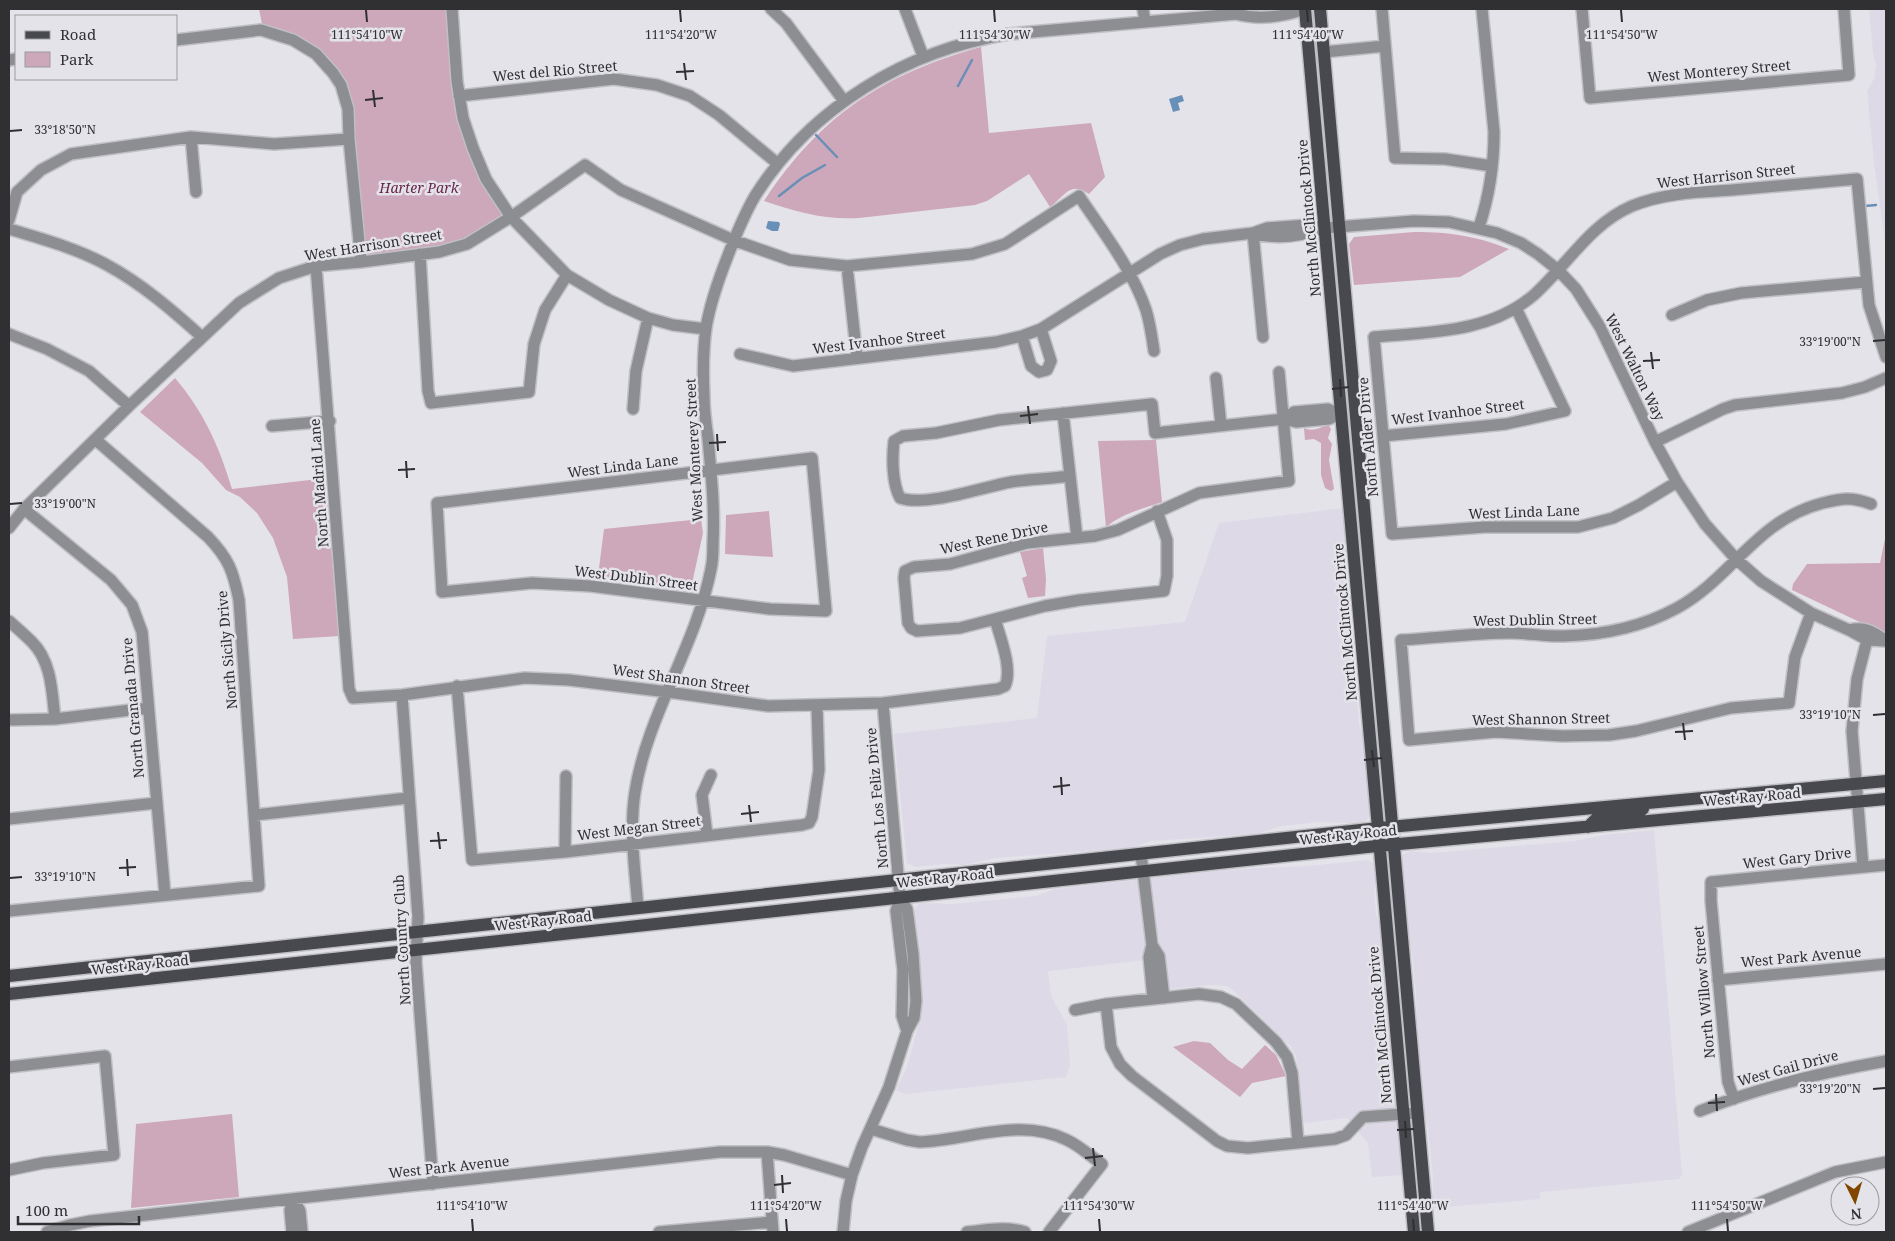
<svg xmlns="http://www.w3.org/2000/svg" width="1895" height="1241" viewBox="0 0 1895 1241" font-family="'Noto Serif',serif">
<rect width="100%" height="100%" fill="#e4e3e9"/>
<path fill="#ddd9e7" d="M1869 9H1886V251L1874 162 1867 91 1874 79 1876 65 1873 52Z
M1344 508 1352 588 1351 627 1359 724 1366 749 1372 814 1366 821 1359 823 1318 822 1281 826 1256 834 1151 841 1131 848 995 858 965 865 944 864 916 867 907 863 894 734 1037 718 1047 636 1185 622 1219 523Z
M1654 830 1682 1175 1679 1179 1540 1192V1199L1432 1208 1433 1178 1428 1128 1421 1099 1416 996 1413 960 1407 926 1401 859 1404 854 1411 851 1431 853 1575 841 1604 835Z
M1367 860 1374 863 1377 867 1374 891 1376 915 1382 929 1403 1175 1372 1177 1368 1143 1347 1118 1303 1123 1296 1056 1291 1047 1235 992 1227 986 1209 985 1158 990 1154 959 1048 971 1051 996 1067 1025 1070 1065 1066 1077 906 1094 896 1090 907 1067 919 1023 921 989 914 914V910L919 904 923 903 953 904 1036 896 1055 889 1225 870 1309 866Z"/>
<path fill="#cda7ba" d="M259 9H452L457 81 473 148 511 217 467 244 361 262 345 97 316 54 261 30 262 24Z
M981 47 989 133 1091 123 1105 177 1089 194C1070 180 1064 197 1050 207L1029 174 987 201 975 205 859 218C825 220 796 212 764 201 820 116 883 74 981 47Z
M1414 232C1451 232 1475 236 1509 249L1460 277 1354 285 1349 244 1354 237Z
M175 378C204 412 219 446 232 489L327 478 330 536 339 636 293 639 287 577 273 538 257 513 240 497 226 490 202 463 140 412Z
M1328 424 1331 429 1328 438 1332 444 1329 460 1334 489 1331 491 1325 488 1321 475V443L1314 439 1305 440 1304 428C1313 432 1320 428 1328 424Z
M1156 440 1162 502C1142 509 1123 513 1106 527L1098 441Z
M769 511 773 557 725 554 726 515Z
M701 519 703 533 691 588 598 576 604 529Z
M1886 534 1885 634 1792 590 1793 584 1807 564 1880 563Z
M1043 548 1046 579 1045 596 1028 598 1022 578 1027 576 1020 552Z
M1194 1041 1210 1043 1228 1060 1242 1069 1265 1045 1276 1055 1286 1076 1252 1083 1240 1097 1173 1047Z
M232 1114 239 1197 131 1208 136 1124Z"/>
<path fill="#688fb8" d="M1182 95 1184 101 1178 103 1180 110 1173 112 1169 99Z
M768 221 779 222 780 224 778 231H772L766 228Z"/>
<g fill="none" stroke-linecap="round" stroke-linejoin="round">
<path stroke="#688fb8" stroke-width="2.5" d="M958 86 972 60
M816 135 837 157
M779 196 802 178 825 165
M1865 206 1876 205"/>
<g stroke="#c0bfc4" stroke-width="14">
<path id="minor" d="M452 9 457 81 463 118 473 148 486 179 511 217 567 275 609 300 648 318 673 325 706 329
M771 9 786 23 844 101
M905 9 923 56
M1143 9 1145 22
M1382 9 1395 158 1445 159 1492 166
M1582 9 1590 98 1849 75 1844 9
M176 40 261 30 293 40 316 54 333 73 341 85 348 109 349 139 361 262
M1324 52 1385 46
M9 60 16 59
M459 96 614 79 657 85 690 96 719 115 778 164
M191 137 196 192
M9 220 17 192 41 170 71 154 191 137 274 144 349 139
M1479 227C1489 197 1494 164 1494 132L1482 9
M9 229C42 239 76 248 107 265 142 284 172 310 202 337
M1253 233 1263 337
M1253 233C1276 240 1302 236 1324 228
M420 254 428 391 431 403 529 392 534 344 545 310 567 275
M316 266 349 689 353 698 402 695 525 678 569 680 668 692 768 706 883 703 998 689 1005 686C1013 669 1000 637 995 619
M847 266 857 358
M1672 315 1707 300 1741 293 1866 282
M9 334 47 349 89 371 129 406
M1022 336 1031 366 1039 372 1047 370 1051 361 1041 329
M740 354 793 366 996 342 1022 336 1041 329 1160 254 1180 245 1203 239 1253 233 1267 228 1307 225 1324 228 1414 221 1449 222 1497 233 1521 243 1538 254 1558 270 1576 289 1600 327 1655 442 1677 482 1705 524 1736 559 1761 581 1811 613 1849 630 1867 640 1886 641
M1216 378 1221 425
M633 409 636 371 648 318
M1063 413 1077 538
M1284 419 1294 412 1328 409 1337 413
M272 426 330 421
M1383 436 1506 424 1565 411 1516 308
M1655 442 1723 409 1735 405 1842 393 1865 387 1886 378
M812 458 826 611 770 609 590 586 532 583 442 592 437 503Z
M1069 476C1050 479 1030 479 1011 482 983 487 927 507 900 498 892 483 892 458 894 441L903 436 936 433 999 420 1152 404 1155 433 1284 419 1296 422 1329 419 1341 413
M1677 482 1639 505 1613 518 1578 527H1485L1392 534 1374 337C1430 332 1491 333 1535 294 1568 264 1590 224 1632 206 1664 193 1699 192 1732 190 1774 186 1815 183 1857 179L1869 305 1886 357
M24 509 111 580 132 605 142 632 165 895
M1157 511 1167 540V576L1164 591 1080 600 1045 606 960 628 917 631 911 628 908 623 904 578 905 571 914 567 950 564 1027 543 1095 536 1118 530 1199 493 1289 481 1279 372
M9 528 24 509 129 406 239 303 279 278 316 266 361 262 439 252 467 244 511 217 585 165 621 190 733 240 790 260 847 266 972 254 1005 244 1079 196C1103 232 1132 269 1146 310 1150 323 1152 337 1154 351
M1811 613 1795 657 1789 703 1731 708 1636 731 1609 735 1562 736 1496 732 1409 740 1401 640C1438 638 1475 633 1511 633 1529 633 1547 637 1564 636 1604 635 1642 627 1677 608 1733 577 1756 520 1823 503 1843 498 1852 497 1871 504
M9 621C17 628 25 635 32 642 52 662 52 693 55 719
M1849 630C1865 626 1874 632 1886 641
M457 686 472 860 565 852 802 825 809 823 812 817 819 770 817 706
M402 695 418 917 416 962 433 1184
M883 703 900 898 896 911 903 970 902 1016 907 1031
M9 720 55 719 148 708
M255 815 408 798
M9 819 156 803
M707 835 702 795 711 775
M565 852 566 776
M1141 854 1152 945 1149 957 1153 999
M1863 867 1852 731 1857 679 1867 640
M638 908C635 869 629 831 635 792 647 715 696 646 711 569 713 561 713 552 713 543 715 508 711 473 708 438 706 425 704 410 704 396 703 374 703 350 706 328 710 304 718 281 727 258 735 237 744 215 755 196 811 107 907 50 1009 34L1236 14C1258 20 1284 17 1304 9
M9 911 259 886 239 600C233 571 229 559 208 537L96 440
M1152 945 1159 956 1164 998
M1718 980 1886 964
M1106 1004 1111 1047 1120 1064 1132 1076 1217 1141 1227 1146 1248 1148 1335 1139 1346 1135 1363 1117 1417 1113
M1075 1010 1106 1004 1199 994 1221 997 1236 1004 1276 1042 1287 1057 1292 1073 1298 1142
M9 1067 105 1056 114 1155 43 1163 9 1170
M1734 1099 1728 1082 1711 901V882L1886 865
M1700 1111C1760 1087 1823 1072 1886 1061
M871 1129 907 1140 920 1142C969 1140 1020 1117 1067 1140 1080 1146 1090 1156 1102 1164L1049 1232
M767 1152 773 1232
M294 1199 300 1211 302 1232
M47 1232 70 1225 90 1221 720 1152H767L784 1155 852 1175
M292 1232 290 1210 294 1199
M659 1232 772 1222
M843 1232 846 1201 852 1175 862 1147 889 1087 907 1031 914 1018 916 1001 913 954 907 909 900 898
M967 1232C988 1230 1006 1226 1025 1232
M1688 1232 1835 1172 1886 1162"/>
</g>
<g stroke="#c0bfc4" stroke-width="15">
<path id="major" d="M1305 9 1414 1232
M1320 9 1428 1232
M1588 827 1599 816 1639 812 1643 809
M9 976 1379 828 1886 781
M9 994 1367 847 1886 799"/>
</g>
<use href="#minor" stroke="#8d8e91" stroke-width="11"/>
<use href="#major" stroke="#48494e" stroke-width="12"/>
</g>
<path fill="none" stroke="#302f32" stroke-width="2" d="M366 10 367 22M680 10 681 22M994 10 995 22M1307 10 1308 22M1621 10 1622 22M684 63 686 80M676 72 694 71M373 90 375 107M365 100 383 98M10 131 22 130M1873 341 1885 340M1651 352 1653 369M1643 361 1660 360M1340 379 1341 397M1332 389 1349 387M1028 406 1030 424M1020 416 1038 414M717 434 718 451M709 443 726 442M406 461 407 478M398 470 415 469M10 504 22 503M1873 715 1885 714M1683 723 1685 740M1675 732 1693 731M1372 750 1374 767M1364 760 1382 758M1061 777 1062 795M1053 787 1070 785M749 805 751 822M741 814 759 812M438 832 440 849M430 841 447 840M127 859 128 876M119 868 136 867M10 878 22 877M1873 1089 1885 1088M1716 1094 1717 1111M1708 1103 1725 1102M1405 1121 1406 1138M1397 1130 1414 1129M1093 1148 1095 1166M1085 1158 1103 1156M782 1175 783 1193M774 1185 791 1183M472 1219 473 1231M786 1219 787 1231M1099 1219 1100 1231M1413 1219 1414 1231M1727 1219 1728 1231"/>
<g text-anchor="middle" stroke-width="5" stroke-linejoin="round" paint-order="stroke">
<g font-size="14" fill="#302f32" stroke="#e4e3e9">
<text transform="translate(555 71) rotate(-5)" y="5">West del Rio Street</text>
<text transform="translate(1719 71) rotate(-5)" y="5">West Monterey Street</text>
<text transform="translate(1726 176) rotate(-6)" y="5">West Harrison Street</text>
<text transform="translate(1309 218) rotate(-95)" y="5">North McClintock Drive</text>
<text transform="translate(373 245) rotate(-9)" y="5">West Harrison Street</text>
<text transform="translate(879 341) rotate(-7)" y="5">West Ivanhoe Street</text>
<text transform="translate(1635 367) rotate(64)" y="5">West Walton Way</text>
<text transform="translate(1458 412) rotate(-7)" y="5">West Ivanhoe Street</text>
<text transform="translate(1368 437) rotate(-95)" y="5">North Alder Drive</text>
<text transform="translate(694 450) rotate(-93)" y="5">West Monterey Street</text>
<text transform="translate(623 466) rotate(-7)" y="5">West Linda Lane</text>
<text transform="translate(319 483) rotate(-94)" y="5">North Madrid Lane</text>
<text transform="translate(1524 512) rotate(-2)" y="5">West Linda Lane</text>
<text transform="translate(994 538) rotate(-12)" y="5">West Rene Drive</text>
<text transform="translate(636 578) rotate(7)" y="5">West Dublin Street</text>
<text transform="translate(1535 620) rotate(-1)" y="5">West Dublin Street</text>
<text transform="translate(1345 622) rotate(-95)" y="5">North McClintock Drive</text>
<text transform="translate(227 650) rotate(-95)" y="5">North Sicily Drive</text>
<text transform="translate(681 679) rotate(8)" y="5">West Shannon Street</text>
<text transform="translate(133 708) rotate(-95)" y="5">North Granada Drive</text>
<text transform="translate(1541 719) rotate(-1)" y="5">West Shannon Street</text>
<text transform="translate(1752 797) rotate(-5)" y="5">West Ray Road</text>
<text transform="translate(877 798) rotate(-95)" y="5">North Los Feliz Drive</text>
<text transform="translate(639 828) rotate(-7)" y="5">West Megan Street</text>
<text transform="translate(1348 835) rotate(-6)" y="5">West Ray Road</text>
<text transform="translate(1797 858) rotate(-6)" y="5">West Gary Drive</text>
<text transform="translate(945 878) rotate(-6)" y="5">West Ray Road</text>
<text transform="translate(543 921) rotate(-6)" y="5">West Ray Road</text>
<text transform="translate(402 940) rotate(-93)" y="5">North Country Club</text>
<text transform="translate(1801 957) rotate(-5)" y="5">West Park Avenue</text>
<text transform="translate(140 965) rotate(-6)" y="5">West Ray Road</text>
<text transform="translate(1704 992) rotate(-95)" y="5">North Willow Street</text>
<text transform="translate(1380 1025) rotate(-95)" y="5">North McClintock Drive</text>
<text transform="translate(1788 1068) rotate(-15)" y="5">West Gail Drive</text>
<text transform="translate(449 1167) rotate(-6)" y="5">West Park Avenue</text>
</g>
<g font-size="14" font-style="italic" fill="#68264d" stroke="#e4e3e9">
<text x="419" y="193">Harter Park</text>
</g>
</g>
<g font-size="12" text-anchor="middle" fill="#302f32" stroke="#e4e3e9" stroke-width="5" stroke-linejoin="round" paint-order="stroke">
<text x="367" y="39">111°54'10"W</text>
<text x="681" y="39">111°54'20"W</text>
<text x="995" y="39">111°54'30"W</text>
<text x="1308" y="39">111°54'40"W</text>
<text x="1622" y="39">111°54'50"W</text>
<text x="65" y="134">33°18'50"N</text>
<text x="1830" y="346">33°19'00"N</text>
<text x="65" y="508">33°19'00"N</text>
<text x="1830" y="719">33°19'10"N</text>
<text x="65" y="881">33°19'10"N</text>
<text x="1830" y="1093">33°19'20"N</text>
<text x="472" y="1210">111°54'10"W</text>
<text x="786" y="1210">111°54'20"W</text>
<text x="1099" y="1210">111°54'30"W</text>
<text x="1413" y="1210">111°54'40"W</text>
<text x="1727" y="1210">111°54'50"W</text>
</g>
<rect width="1895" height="1241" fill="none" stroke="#302f32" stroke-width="20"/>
<rect x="15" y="15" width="162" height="65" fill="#e4e3e9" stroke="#9c9ba0"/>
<rect x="25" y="31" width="25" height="8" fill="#48494e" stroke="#9c9ba0"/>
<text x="60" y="40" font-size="15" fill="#302f32">Road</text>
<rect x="25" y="52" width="25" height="15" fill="#cda7ba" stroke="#9c9ba0"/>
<text x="60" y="65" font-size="15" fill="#302f32">Park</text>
<g transform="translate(1855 1201) rotate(175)"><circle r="24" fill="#e4e3e9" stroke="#9c9ba0"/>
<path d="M0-4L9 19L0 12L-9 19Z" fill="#814500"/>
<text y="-8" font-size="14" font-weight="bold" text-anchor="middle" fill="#302f32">N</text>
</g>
<path d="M18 1216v8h121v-8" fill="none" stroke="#302f32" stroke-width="2.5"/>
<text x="25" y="1216" font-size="15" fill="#302f32" stroke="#e4e3e9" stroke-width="4" paint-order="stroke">100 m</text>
</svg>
